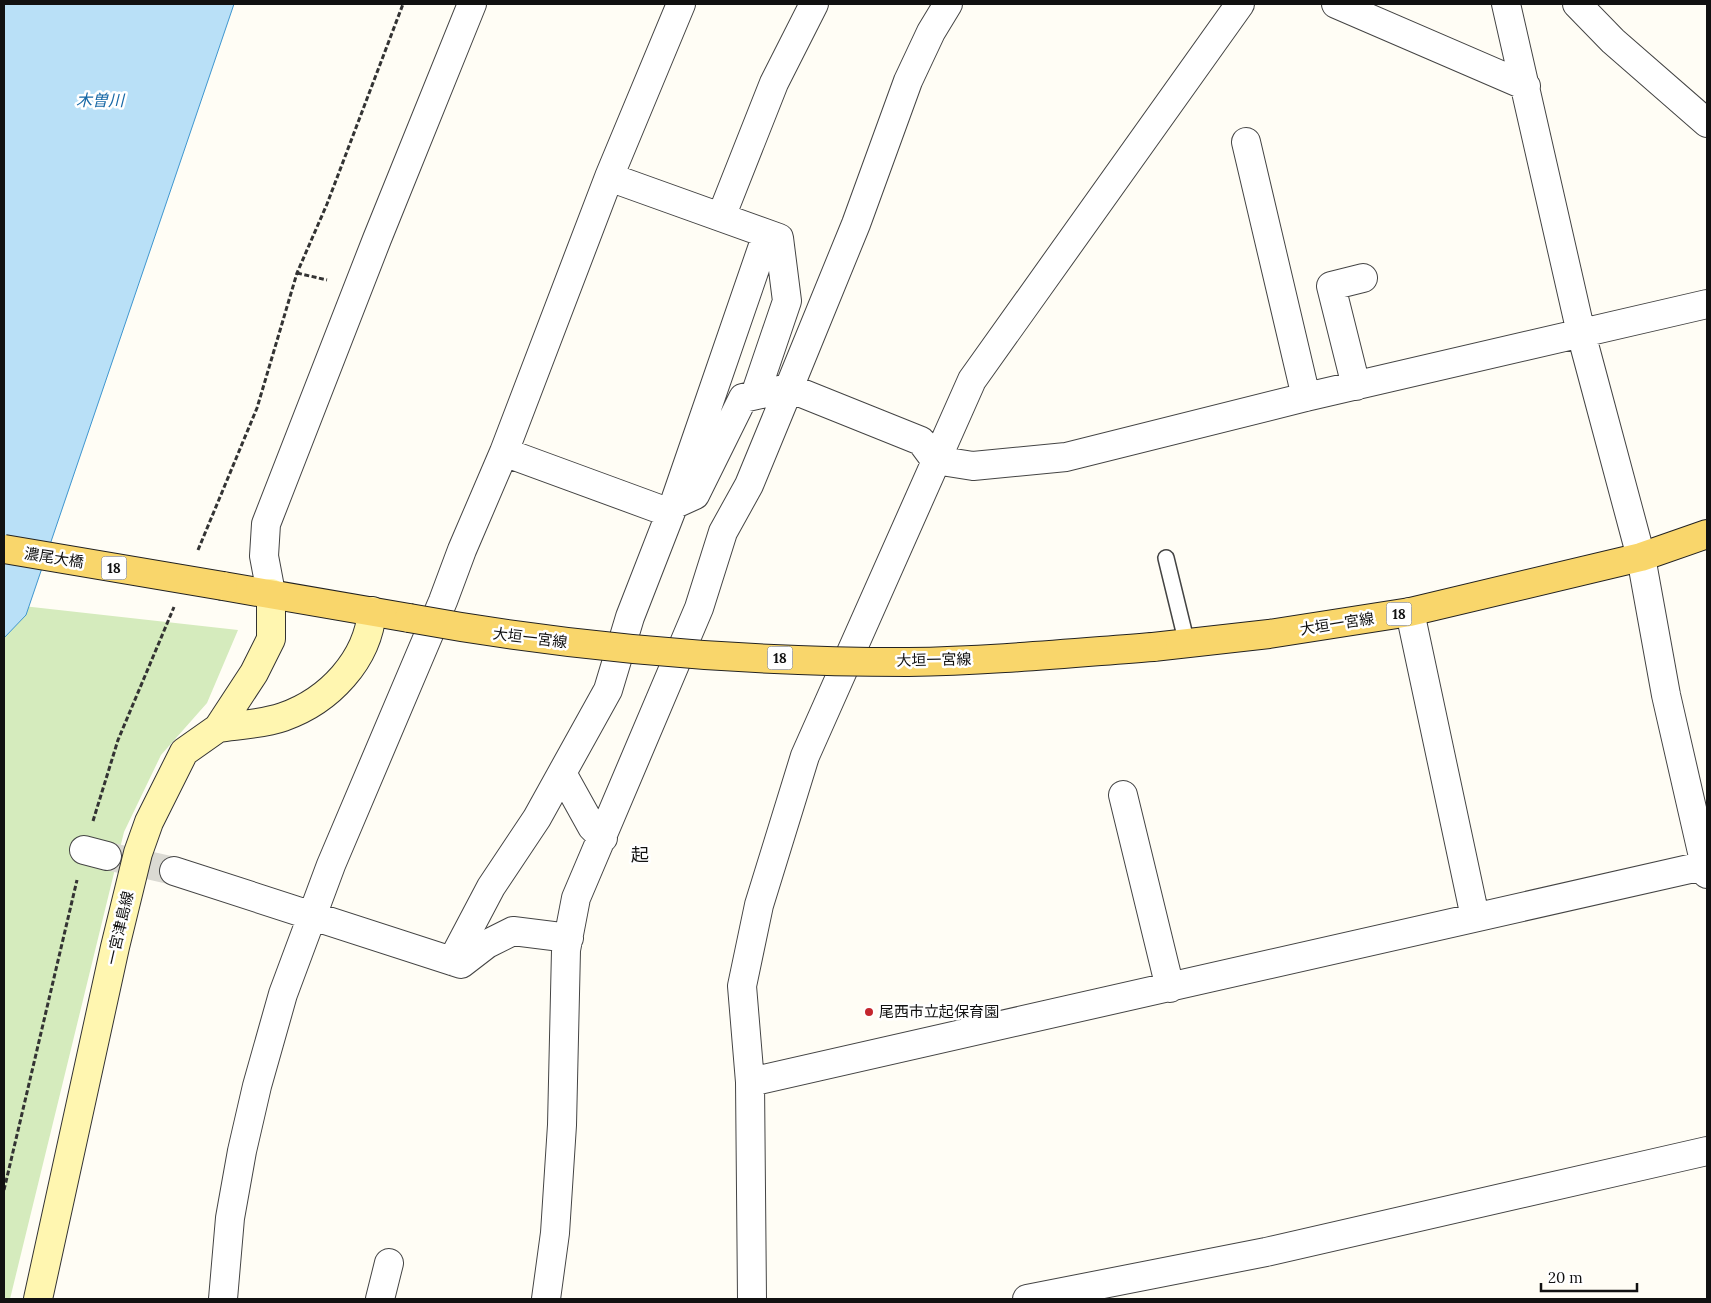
<svg xmlns="http://www.w3.org/2000/svg" width="1711" height="1303" viewBox="0 0 1711 1303" font-family="Lora,'Noto Sans JP',serif">
<rect width="100%" height="100%" fill="#fffdf5"/>
<path fill="#d5ebbd" d="M23 606 238 630 207 703 161 755 124 832 10 1299H4V629Z"/>
<path fill="#b9e0f7" stroke="#3f96cf" d="M4 4H234L26 615 4 638Z"/>
<g fill="none" stroke-linecap="round" stroke-linejoin="round">
<path stroke="#dbdad3" stroke-width="28" stroke-dasharray="28 14" stroke-linecap="butt" d="M107 856 174 871"/>
<g stroke="#444" stroke-width="18">
<path id="service" d="M1166 558 1187 644"/>
</g>
<g stroke="#444" stroke-width="30">
<path id="minor" d="M1336 4 1526 86
M1506 4 1581 333 1641 557 1666 695 1707 874
M1577 4 1613 41 1707 123
M1246 142 1306 397
M609 177 779 238 787 301 755 395
M721 217 774 83 814 4
M1356 386 1331 286 1363 278
M504 452 662 510 695 495 743 398 789 388 921 441 935 460 973 466 1066 457 1306 397 1707 304
M1410 612 1475 917
M562 773 592 827 603 838
M1123 795 1170 988
M84 850 107 856
M174 871 461 964 487 944 513 931 569 938
M452 961 491 887 537 818 608 690 630 617 674 504 767 234
M750 1082 1707 865
M223 1299 230 1218 242 1151 257 1086 283 994 331 865 443 601 462 550 504 452 609 177 681 4
M380 1299 389 1263
M546 1299 555 1233 562 1125 566 950 576 898 699 608 723 532 749 485 789 388 856 224 908 81 931 32 948 4
M752 1299 750 1082 742 986 759 905 805 756 972 380 1240 4
M1027 1299 1266 1252 1707 1151"/>
</g>
<g stroke="#444" stroke-width="30">
<path id="tertiary" d="M271 593 264 556 266 524 377 239 472 4"/>
</g>
<g stroke="#333" stroke-width="30">
<path id="secondary" d="M218 728C239 725 263 724 283 717 329 701 368 660 372 611
M38 1299 115 947 138 853 149 822 184 752 218 728 254 673 271 639V593"/>
</g>
<g stroke="#222" stroke-width="30">
<path id="primary" d="M223 586 409 618
M1153 647 1269 634 1410 612 1641 557 1707 534"/>
</g>
<path stroke="#333" stroke-width="3" stroke-dasharray="5 2.5" stroke-linecap="butt" d="M297 273 327 280
M198 550 257 408 297 273 327 204 403 4
M93 821 118 740 174 607
M4 1190 77 880"/>
<use href="#service" stroke="#fff" stroke-width="15"/>
<use href="#minor" stroke="#fff" stroke-width="28"/>
<use href="#tertiary" stroke="#fff" stroke-width="28"/>
<use href="#secondary" stroke="#fff6b0" stroke-width="28"/>
<use href="#primary" stroke="#f9d66b" stroke-width="28"/>
<g stroke="#222" stroke-width="30" stroke-linecap="butt">
<path id="primary-bridge" d="M4 549 223 586
M409 618C573 648 742 662 908 662 990 661 1072 653 1153 647"/>
</g>
<use href="#primary-bridge" stroke="#f9d66b" stroke-width="28"/>
</g>
<circle fill="#c4262e" stroke="#fff" stroke-width="2" cx="869" cy="1012" r="5"/>
<g text-anchor="middle" stroke-width="5" stroke-linejoin="round" paint-order="stroke">
<g fill="#fff" stroke="#585858" stroke-width="1">
<rect x="101.5" y="556.5" width="25" height="23" rx="4"/>
<rect x="1386.5" y="602.5" width="25" height="23" rx="4"/>
<rect x="767.5" y="646.5" width="25" height="23" rx="4"/>
</g>
<g font-size="14" font-weight="bold" fill="#111">
<text x="114" y="573">18</text>
<text x="1399" y="619">18</text>
<text x="780" y="663">18</text>
</g>
<g font-size="15" fill="#111" stroke="#fff">
<text transform="translate(54 558) rotate(9)" y="5">濃尾大橋</text>
<text transform="translate(1337 624) rotate(-9)" y="5">大垣一宮線</text>
<text transform="translate(530 638) rotate(7)" y="5">大垣一宮線</text>
<text transform="translate(934 660) rotate(-1)" y="5">大垣一宮線</text>
<text transform="translate(120 928) rotate(-77)" y="5">一宮津島線</text>
</g>
<g font-size="15" fill="#111" stroke="#fff" text-anchor="start">
<text x="879" y="1017">尾西市立起保育園</text>
</g>
<g font-size="16" font-style="italic" fill="#1768a6" stroke="#fff">
<text x="100" y="106">木曽川</text>
</g>
<g font-size="18" fill="#111" stroke="#fff">
<text x="640" y="861">起</text>
</g>
</g>
<rect width="1711" height="1303" fill="none" stroke="#111111" stroke-width="10"/>
<path d="M1541 1283v8h96v-8" fill="none" stroke="#111111" stroke-width="2.5"/>
<text x="1548" y="1283" font-size="15" fill="#111111" stroke="#ffffff" stroke-width="4" paint-order="stroke">20 m</text>
</svg>
